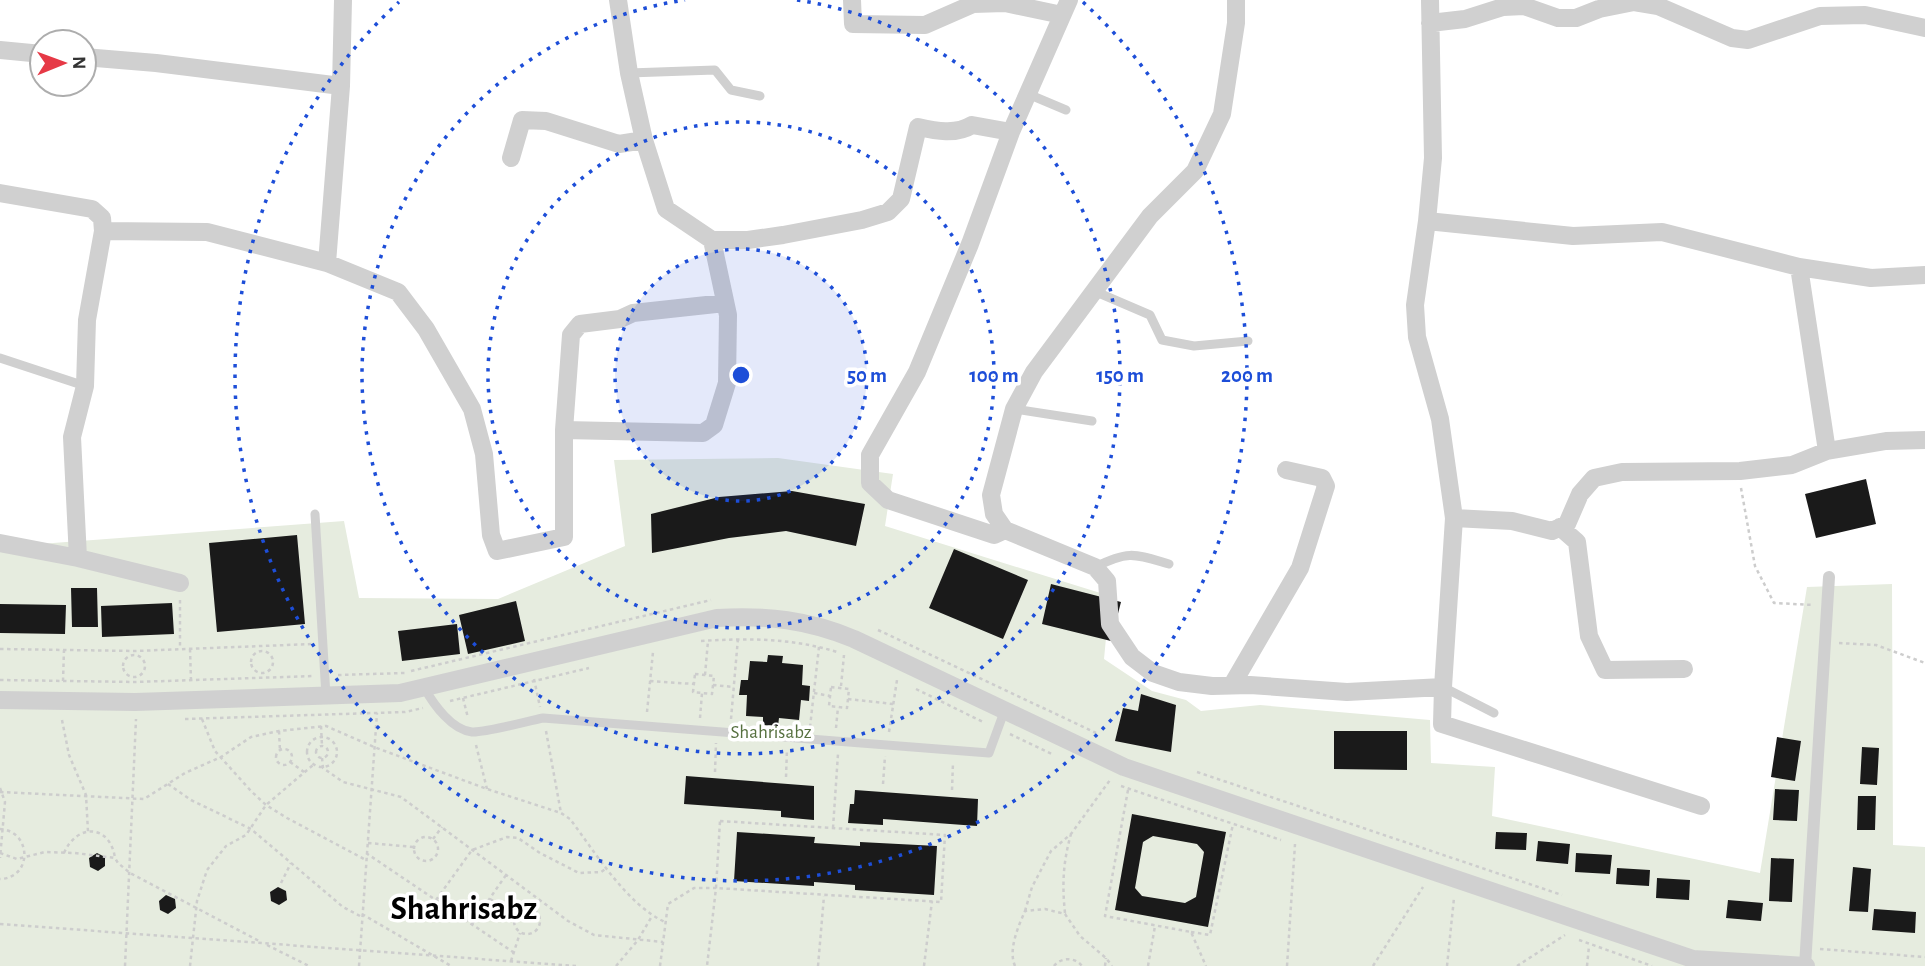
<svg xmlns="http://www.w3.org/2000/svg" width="1925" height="966" viewBox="0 0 1925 966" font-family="'Alegreya Sans',sans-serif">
<rect width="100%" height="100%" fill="#fff"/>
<path fill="#e6ecdf" d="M778 458 893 474 885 526 1110 596 1104 659 1152 691 1186 700 1201 711 1260 705 1430 720 1431 763 1495 767 1492 816 1760 873 1807 587 1892 584 1893 845 1925 847V966H0V547L344 521 359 598 498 599 625 546 614 460Z"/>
<path fill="#1a1a1a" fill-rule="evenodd" d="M1866 479 1876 524 1816 538 1805 494Z
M792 491 865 504 856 546 786 531 729 538 652 553 651 514 719 497Z
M297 535 305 624 217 632 209 543Z
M954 549 1028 580 1003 639 929 608Z
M1051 584 1121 602 1111 641 1042 624Z
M71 588H97L98 627H72Z
M516 601 525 641 468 654 459 615Z
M172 603 174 634 102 637 101 606Z
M0 604 66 605 65 634 0 633Z
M457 624 460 654 402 661 398 631Z
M768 655 783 656 782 663 803 665 802 685 810 686 809 701 801 700 799 720 779 718 778 726 763 725V717L746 716 747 695H739L741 680H748L750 661 767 662Z
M1141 694 1176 705 1171 752 1115 741 1123 708 1138 711Z
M1334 731H1407V770L1334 769Z
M1777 737 1801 741 1795 781 1771 777Z
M1862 747 1879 748 1877 785 1860 784Z
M686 776 814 786V820L781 817V811L684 804Z
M1775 789 1799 790 1797 821 1773 820Z
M855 790 978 799 977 826 883 819V825L848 823 850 804H854Z
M1858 796H1876L1875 830H1857Z
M1132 814 1226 832 1208 927 1115 910ZM1153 836 1197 844 1204 852 1196 897 1185 903 1142 896 1135 888 1143 842Z
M737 832 815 837 814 843 860 846V842L937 846 934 895 855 890V885L814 882V886L734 881Z
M1496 832 1527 833 1526 850 1495 849Z
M1538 841 1570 844 1568 864 1536 861Z
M97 853 105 857V866L98 871 90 867 89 858Z
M1576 853 1612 855 1610 874 1575 872Z
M1771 858 1794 859 1792 902 1769 901Z
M1853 867 1871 869 1868 912 1849 911Z
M1617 868 1650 870 1649 886 1616 884Z
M1657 878 1690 880 1689 900 1656 898Z
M278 887 286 891 287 900 279 905 271 901 270 892Z
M166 895 175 899 176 908 168 914 160 910 159 901Z
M1728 900 1763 903 1761 921 1726 918Z
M1874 909 1916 912 1915 933 1872 930Z"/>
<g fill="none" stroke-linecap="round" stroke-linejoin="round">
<path stroke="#cdcdcd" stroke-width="2.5" stroke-dasharray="3.5 3.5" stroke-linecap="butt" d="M1741 488 1755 566 1774 603 1814 605
M180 600V649
M878 630 1096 733
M701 641C748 638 792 638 837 652
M1839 643 1876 645 1925 663
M0 649 135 651 312 644
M190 649 191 681
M251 662a11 11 0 1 1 22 0a11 11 0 1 1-22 0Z
M123 666a11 11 0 1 1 22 0a11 11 0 1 1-22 0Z
M411 671 711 600
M695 674 714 676 712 694 693 692Z
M338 675 405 673
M705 675 708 641
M534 679 540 707
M0 680 135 682 314 676
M63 681 64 650
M650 681 694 684
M713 685 734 687
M841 686 844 655
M831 687 849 689 847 708 829 706Z
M916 689 985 723
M814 693 830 696
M463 698 468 718
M848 699 893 704
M450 701 589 668
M647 712 653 652
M700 718 702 693
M185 719 405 712 423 708
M202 719 215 751 251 791 266 805 287 818 366 860
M731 719 738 638
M62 720 69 755 86 795 88 832
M321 726 322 746
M810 727 819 647
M836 728 838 707
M279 731 280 751
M546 731 561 813
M889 732 897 680
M1010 734 1052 754
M307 752a15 15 0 1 1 30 0a15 15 0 1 1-30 0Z
M476 745 487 789
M316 752a6 6 0 1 1 12 0a6 6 0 1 1-12 0Z
M276 757a8 8 0 1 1 16 0a8 8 0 1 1-16 0Z
M322 758 323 768 343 782 401 797 568 921 594 935 663 942
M290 762 304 772
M715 772 716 743
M1197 772 1562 895
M786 777 787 749
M168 784 191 800 251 829 343 907 360 916
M883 784 885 756
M1121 786 1281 840
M0 788 5 802 0 858
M952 790 953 762
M1128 790 1105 916 1191 932 1206 966
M0 792 144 799 185 773 221 757 251 737 279 731 326 726 374 747 487 789 561 813 570 819C595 852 627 905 665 922
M720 821 945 835 941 902 716 888Z
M833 828 838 754
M0 829C32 831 33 878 0 879
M414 849a12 12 0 1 1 24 0a12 12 0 1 1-24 0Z
M433 839 442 827
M368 843 414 847
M0 853 17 859 45 852 75 853 115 858 118 863 130 873 261 942
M64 853C77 823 110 824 115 858
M366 853 513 952
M281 883 291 863
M490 899 516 915
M436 900 472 850 507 837 518 838 540 853 579 873 601 872 607 868
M514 921a13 13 0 1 1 26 0a13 13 0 1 1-26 0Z
M1025 911 1032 887 1051 851 1071 834 1110 780
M1065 913C1062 885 1063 862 1071 834
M362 914 451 966
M0 924 576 966
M472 924 506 875
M1191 932 1210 935 1233 824
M1579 940 1652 966
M267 945 309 966
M1820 949 1925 957
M511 961 520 933
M125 966 136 719
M190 966 197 901 207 870 226 846 246 835 266 805 313 765
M359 966 377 713
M616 966 638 940 652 916
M660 966 668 904 694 888H716L707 966
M818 966 824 896
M924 966 932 901
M1015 966C1008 950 1018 927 1025 911L1045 909 1065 914 1080 936 1106 958 1112 966
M1054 966C1061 957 1075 957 1082 966
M1105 966 1106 958
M1148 966 1155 926
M1287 966 1295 844
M1373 966 1423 887
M1447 966 1454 898
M1517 966 1565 935
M1587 966 1589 946"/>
<path stroke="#d0d0d0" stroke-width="9" d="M629 73 715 70 731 90 760 96
M1028 94 1066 110
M1094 291 1150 315 1162 340 1194 346 1248 341
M0 358 85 386
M1014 409 1092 421
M315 514 326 696
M1095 567C1129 550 1135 554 1169 564
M1443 687 1494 713
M425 689C434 705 452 730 472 732 485 733 528 721 543 718L989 753 1004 712"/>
<path stroke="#d0d0d0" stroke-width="12" d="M1805 966 1829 577"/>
<path stroke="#d0d0d0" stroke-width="18" d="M852 0 853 24 925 25 973 4 1005 3 1062 15
M1069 0 1011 132 970 244 917 372 870 455V483L888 500 994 535 1005 530 994 514 991 495 1014 409 1034 372 1150 216 1195 171 1222 114 1236 23V0
M1430 0 1433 158 1427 221 1415 305 1417 337 1440 419 1454 518 1443 687 1442 724 1701 806
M1430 23 1465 19 1503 7 1524 6 1558 18H1576L1599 9 1634 2 1658 6 1732 38 1748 40 1820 16 1865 15 1925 28
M0 50 42 54
M84 57 156 63 341 86
M511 158 522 120 546 121 619 144 644 140
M0 193 92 209 102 218 103 231 87 320 85 386 72 437 78 558 0 543
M1427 221 1573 236 1662 232 1799 267 1871 278 1925 275
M103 231 207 232 327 263 398 292 426 329 472 409 484 454 491 535 497 551 564 537V430L703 433 714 425 727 383 728 315 712 240 666 209 644 140 629 73 618 0
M712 240H748L783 235 862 220 888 212 901 199 918 127C936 131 956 135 972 125L1011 132
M327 263 341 86 343 0
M1799 267 1827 451
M564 430 571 335 580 324 620 319 633 313 725 303
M1454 518 1512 521 1552 531 1567 524 1580 494 1594 478 1622 472 1740 471 1792 465 1827 451 1886 441 1925 440
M1560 527 1577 542 1589 636 1605 670 1684 669
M1005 530 1095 567 1107 581 1110 624 1132 657 1153 673 1179 682 1212 686 1250 685 1347 692 1443 687
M78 558 180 583
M1232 685 1300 568 1326 486 1322 478 1286 470
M0 700 135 702 400 693 717 618C766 615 809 620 854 639L1124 767 1693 959 1806 966"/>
</g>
<circle cx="741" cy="375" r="126" fill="#1d4ed8" fill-opacity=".12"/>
<g fill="none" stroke="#1d4ed8" stroke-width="3.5" stroke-dasharray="3.5 7">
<circle cx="741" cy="375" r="126"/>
<circle cx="741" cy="375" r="253"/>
<path d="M797 0A379 379 0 1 1 685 0"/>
<path d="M1083 2A506 506 0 1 1 399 2"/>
</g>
<g text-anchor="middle" stroke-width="7" stroke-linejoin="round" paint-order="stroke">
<g font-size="19" fill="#56703f" stroke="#fff">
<text x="771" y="738">Shahrisabz</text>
</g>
<g font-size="33" font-weight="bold" fill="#000" stroke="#fff">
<text x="464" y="919">Shahrisabz</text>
</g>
</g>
<circle cx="741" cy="375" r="10" fill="#1d4ed8" stroke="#fff" stroke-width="3.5"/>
<g font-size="21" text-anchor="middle" font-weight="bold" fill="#1d4ed8" stroke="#fff" stroke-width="7" stroke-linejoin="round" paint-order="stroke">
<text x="867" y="382">50 m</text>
<text x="994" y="382">100 m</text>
<text x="1120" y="382">150 m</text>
<text x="1247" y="382">200 m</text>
</g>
<g transform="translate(63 63) rotate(89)"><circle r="33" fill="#ffffff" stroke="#adadad" stroke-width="2"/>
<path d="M0-5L12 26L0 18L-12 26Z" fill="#e63946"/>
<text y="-10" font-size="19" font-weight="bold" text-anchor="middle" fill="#333333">N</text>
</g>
</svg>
